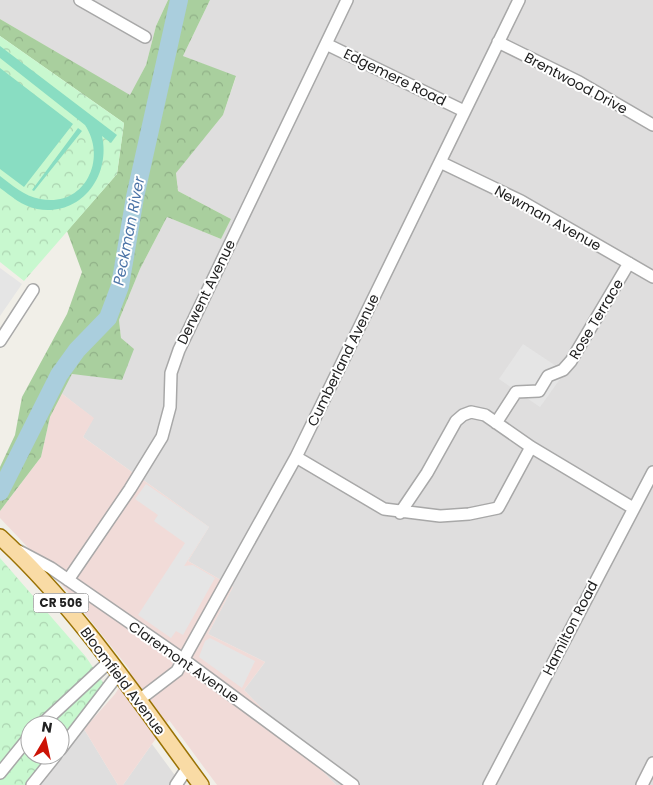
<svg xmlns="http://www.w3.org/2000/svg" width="653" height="785" viewBox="0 0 653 785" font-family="Poppins,sans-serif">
<defs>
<pattern id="forest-crowns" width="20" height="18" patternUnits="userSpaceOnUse" patternTransform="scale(1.25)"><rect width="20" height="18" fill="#a9cf9e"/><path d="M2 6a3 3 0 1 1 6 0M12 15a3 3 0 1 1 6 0" fill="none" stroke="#91b188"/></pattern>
<pattern id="park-crowns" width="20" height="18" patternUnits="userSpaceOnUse" patternTransform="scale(1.25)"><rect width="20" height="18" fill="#c8f8cf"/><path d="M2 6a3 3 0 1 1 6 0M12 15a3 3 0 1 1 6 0" fill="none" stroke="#acd4b1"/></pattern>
</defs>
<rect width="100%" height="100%" fill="#f1efe8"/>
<path fill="#dfdede" d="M0 0H168L156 26 146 65 130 96 0 19Z
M210 0H653V785H336L244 690 265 662 208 634 233 587 188 561 209 527 83 437 93 418 61 393 72 374 84 375 121 338 119 320 140 269 167 217 221 239 231 219 178 191 176 172 223 115 236 77 183 56Z
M84 729 118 785H39Z
M152 744 182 785H123Z"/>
<path fill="#f1dbd8" d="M61 393 94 418 83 437 209 527 188 561 233 587 208 634 265 662 244 690 336 785H217L169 720 123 785H118L84 729 115 694 130 670 55 576 0 518V511L41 457 50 417Z"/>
<path fill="url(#forest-crowns)" d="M168 0H210L183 56 236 76 223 115 176 173 178 191 231 219 221 239 167 217 140 269 119 320 121 338 134 349 122 380 72 374 50 417 41 457 0 511V467L15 435 22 397 67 314 82 272 67 231 117 174 124 123 0 36V19L130 95 146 65 156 26Z"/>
<path fill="url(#park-crowns)" d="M0 36 124 123 117 174 24 281 0 262Z
M0 558 86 657 104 684 60 741V725H30V755H49L26 785H0Z"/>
<path fill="#89ddc2" d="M0 46 117 135 111 143 102 136C111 176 81 217 37 209 22 206 11 196 0 188V176C12 185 24 196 40 199 84 208 108 160 85 125L0 58Z
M0 68 73 124 24 187 0 169Z
M78 128 82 131 34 191 32 190Z"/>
<path fill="#e5e5e5" d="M0 268 22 284 0 316Z
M523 344 565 372 540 407 499 379Z
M146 484 209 527 184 566 193 565 215 578 183 635 176 631 171 638 138 615 185 543 154 521 158 515 135 499Z
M210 638 255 661 242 688 199 657 205 641Z"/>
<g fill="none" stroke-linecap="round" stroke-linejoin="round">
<path stroke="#aacedd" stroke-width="18" d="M0 492 59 375 77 350 108 318 120 286 135 197 179 0"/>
<g stroke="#a8a8a8" stroke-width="14">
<path id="minor" d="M80 0 145 37
M498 42 579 82 653 125
M326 44 464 111
M440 162 521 201 653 277
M0 341 33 290
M496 423 516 392 539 391 548 376 563 370 571 361 629 263
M296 457 384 509 440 516 469 514 498 508 531 447
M400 513 427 473 456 421 463 415 471 412 485 415 531 447 633 508
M19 551 51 568 184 660 353 785
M68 580 130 489 162 437 170 407 171 373 179 350 347 0
M139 700 177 671 296 457 519 0
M41 725 110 661
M60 750 119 673
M0 773 30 736
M32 785 56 755
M176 785 188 767
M489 785 653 472
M642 785 653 763"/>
</g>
<g stroke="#9a7204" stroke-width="18">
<path id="major" d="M0 537C78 609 138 700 201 785"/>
</g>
<use href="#minor" stroke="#fff" stroke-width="11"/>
<use href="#major" stroke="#f9dba5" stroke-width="15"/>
</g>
<g text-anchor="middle" stroke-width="4" stroke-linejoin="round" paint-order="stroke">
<rect fill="#fff" stroke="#646464" stroke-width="1" x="33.5" y="593.5" width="55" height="19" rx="4"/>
<g font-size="12" font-weight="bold" fill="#212121">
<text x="61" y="607">CR 506</text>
</g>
<g font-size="14" fill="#212121" stroke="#fff">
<text transform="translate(395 77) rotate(26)" y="5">Edgemere Road</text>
<text transform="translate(576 83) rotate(28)" y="5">Brentwood Drive</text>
<text transform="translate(548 218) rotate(29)" y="5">Newman Avenue</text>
<text transform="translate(206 292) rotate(-64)" y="5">Derwent Avenue</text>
<text transform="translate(596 319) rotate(-59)" y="5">Rose Terrace</text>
<text transform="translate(343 360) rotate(-64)" y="5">Cumberland Avenue</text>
<text transform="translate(570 628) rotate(-63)" y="5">Hamilton Road</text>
<text transform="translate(184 662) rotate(35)" y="5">Claremont Avenue</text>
<text transform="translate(123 681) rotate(53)" y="5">Bloomfield Avenue</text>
</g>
<g font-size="15" font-style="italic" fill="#4c74a7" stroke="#fff">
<text transform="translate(129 231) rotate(-79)" y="5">Peckman River</text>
</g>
</g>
<g transform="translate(45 740) rotate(9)"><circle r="24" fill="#ffffff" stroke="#a6a6a6"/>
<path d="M0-4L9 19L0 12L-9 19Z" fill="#cc1306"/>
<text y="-8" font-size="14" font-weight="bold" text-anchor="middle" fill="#212121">N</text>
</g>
</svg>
